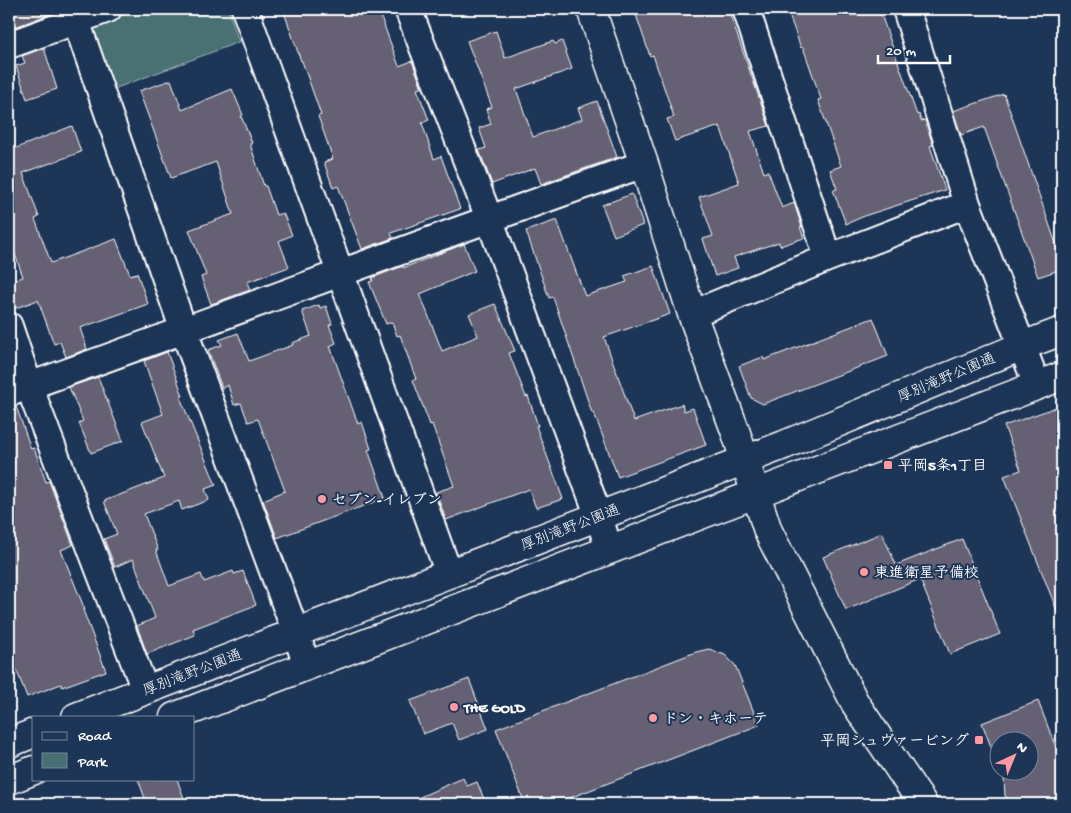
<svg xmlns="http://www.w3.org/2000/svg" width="1071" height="813" viewBox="0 0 1071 813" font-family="'Gochi Hand','Klee One',sans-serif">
<rect width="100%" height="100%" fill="#1d3557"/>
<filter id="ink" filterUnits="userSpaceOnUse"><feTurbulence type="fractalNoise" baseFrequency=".02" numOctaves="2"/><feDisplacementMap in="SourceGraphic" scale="10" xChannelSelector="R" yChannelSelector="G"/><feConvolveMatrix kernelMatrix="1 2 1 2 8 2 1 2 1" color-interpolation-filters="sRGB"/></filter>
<g filter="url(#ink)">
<path fill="#486f73" stroke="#a4b7b9" d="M138 9H228L239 42 111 90 91 27Z"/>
<path fill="#656173" stroke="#fff" d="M9 9H57L58 11 12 28 9 19Z
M283 9H378L399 66 412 61 422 88 417 89 429 120 422 123 434 159 441 156 460 209 391 233 393 238 362 249 338 186 333 188 324 162 333 159 318 116 321 115 302 61H301Z
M634 9H728L769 126 750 131 764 173 768 171 782 208 794 203 802 227H800L804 238 780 246 779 242 734 257 738 268 715 276 703 239 713 236 699 197 739 183 720 126 675 141 667 119 674 117 653 55 650 56Z
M787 9H879L917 115 919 114 921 121 925 120 933 145 930 146 931 149 945 190 867 215 846 224 833 190 837 189 830 170 841 166 818 100 821 99 803 47 801 48Z
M496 31 505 58 553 41 555 44 562 41 572 69 516 89 533 137 582 119 578 108 597 101 617 157 541 184 535 168 492 184 479 150 486 148 479 128 491 124 486 109 492 107 467 41Z
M44 48 57 89 27 99 16 66 25 63 22 56Z
M171 80 182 110 232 89 243 115 241 116 252 143 250 144 264 186H266L276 215 283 213 292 235 279 241 289 267 247 282 250 290 211 304 201 277 206 275 189 230 233 214 216 162 171 178 139 91Z
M1004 94 1062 261V269L1038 277 984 127 961 135 953 111Z
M72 126 81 152 23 173 39 217 35 219 51 263 116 239 130 275 137 273 148 304 80 328 87 349 66 357 60 342 54 344 38 300 13 309 9 298V282L23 277 9 237V141H11L14 149Z
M632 194 643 225 614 236 602 205Z
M557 220 585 296 627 282 624 276 653 266 670 314 604 337 634 421 682 404 684 411 693 408 706 445 618 477 594 413H592L553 297 549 298 526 231Z
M464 244 475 271 420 294 442 351 478 336 469 314 495 304 515 351 509 353 526 397 528 396 538 426H536L563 499 536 508 529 489 446 520 436 492 454 486 432 424 430 425 413 380 416 379 400 335 397 336 392 322 386 324 369 282 373 281 372 278 403 266V268Z
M319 305 320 308 326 306 332 324 329 325 336 343 330 346 358 424 362 422 371 449 368 450 385 498 277 538 263 500 285 491 258 419 248 422 241 403 234 405 228 385 222 388 208 350 222 345 219 340 238 333 249 361 293 345 292 343 311 336 302 311Z
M873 318 888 356 763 404 751 398 739 366 763 357 764 360Z
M167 352 183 396 180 397 216 485 205 489 209 500 182 510 179 501 144 514 158 550H156L169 586 201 574 204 582 233 571 234 574 243 571 256 605 193 629 195 635 147 654 137 626 155 618 133 559 115 567 104 539 117 534 104 501 164 478 142 422 163 414 144 361Z
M98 377 123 441 91 453 79 423 83 421 69 387Z
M1062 405V621H1061L1004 476 1021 470 1004 426Z
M16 406 31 449 34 448 46 482 49 481 73 545 61 550 85 610H83L106 671 62 687 61 684 27 697 9 651V408Z
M882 533 896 565 962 539 1000 634 950 654 920 579 846 610 823 557Z
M709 649 725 655 735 665 759 725 554 804H525L496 729 696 652Z
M469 679 488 729 459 740 452 723 423 734 410 701Z
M1038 701 1062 763V804H1044L1043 801 1019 804 1012 803 1005 796 1004 778 1001 770H1028V740H998V765L982 723Z
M463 778 467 786 477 782 486 804H404Z
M138 779H177L186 804H147Z"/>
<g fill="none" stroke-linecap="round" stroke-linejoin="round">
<g stroke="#fff" stroke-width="30">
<path id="minor" d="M72 9 184 331 296 633 307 666
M245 9 449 574
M408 9 489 218 599 517 609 549
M746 9 828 258
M906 9 967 204 1037 385
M9 45 108 9
M692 314 828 258 967 204
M9 326 29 386 145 690
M9 393C221 318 432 238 644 164"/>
</g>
<g stroke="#fff" stroke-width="31">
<path id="tertiary" d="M591 9 644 164 692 314 736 433 768 531 855 703 923 804"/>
</g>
<g stroke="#fff" stroke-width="31">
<path id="secondary" d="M76 717 784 445 1022 346 1062 331
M174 717 1062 376
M9 743 34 733
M9 780 34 770"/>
</g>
<use href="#minor" stroke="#1d3557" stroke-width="26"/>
<use href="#tertiary" stroke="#1d3557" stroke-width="28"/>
<use href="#secondary" stroke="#1d3557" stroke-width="28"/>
</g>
</g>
<g fill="#ff9aa2" stroke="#1d3557" stroke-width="2">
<rect x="883" y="460" width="10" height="10" rx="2.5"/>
<circle cx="322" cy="499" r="5"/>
<circle cx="864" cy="572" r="5"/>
<circle cx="454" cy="707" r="5"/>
<circle cx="653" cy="718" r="5"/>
<rect x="974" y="735" width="10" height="10" rx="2.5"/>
</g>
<g text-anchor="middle" stroke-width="4" stroke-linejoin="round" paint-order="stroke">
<g font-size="15" fill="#fff" stroke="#1d3557">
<text transform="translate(946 377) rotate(-23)" y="5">厚別滝野公園通</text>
<text transform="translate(570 527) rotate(-21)" y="5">厚別滝野公園通</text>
<text transform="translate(192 672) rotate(-21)" y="5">厚別滝野公園通</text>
</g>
<g font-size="15" font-weight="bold" fill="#fff" stroke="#1d3557" text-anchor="start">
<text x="898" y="470">平岡5条1丁目</text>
<text x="332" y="504">セブン-イレブン</text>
<text x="874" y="577">東進衛星予備校</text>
<text x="464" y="712">THE GOLD</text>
<text x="663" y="723">ドン・キホーテ</text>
<text x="969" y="745" text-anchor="end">平岡シュヴァービング</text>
</g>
</g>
<rect width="1071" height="813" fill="none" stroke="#1d3557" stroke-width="30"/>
<rect x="15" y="15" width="1041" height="783" fill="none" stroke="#fff" stroke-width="2" filter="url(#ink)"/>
<rect x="32" y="716" width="162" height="65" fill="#1d3557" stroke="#77869a"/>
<rect x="42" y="732" width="25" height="8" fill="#1d3557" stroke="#77869a"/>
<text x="78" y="740" font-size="15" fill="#ffffff">Road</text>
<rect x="42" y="753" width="25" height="15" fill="#486f73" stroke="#77869a"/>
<text x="78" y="766" font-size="15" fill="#ffffff">Park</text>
<g transform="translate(1014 756) rotate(44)"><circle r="24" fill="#1d3557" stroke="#77869a"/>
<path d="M0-4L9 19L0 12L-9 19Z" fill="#ff9aa2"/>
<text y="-8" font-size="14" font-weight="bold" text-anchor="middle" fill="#ffffff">N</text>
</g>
<path d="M878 55v8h72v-8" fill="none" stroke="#ffffff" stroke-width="2.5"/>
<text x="886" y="55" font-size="15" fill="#ffffff" stroke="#1d3557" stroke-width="4" paint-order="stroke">20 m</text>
</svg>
